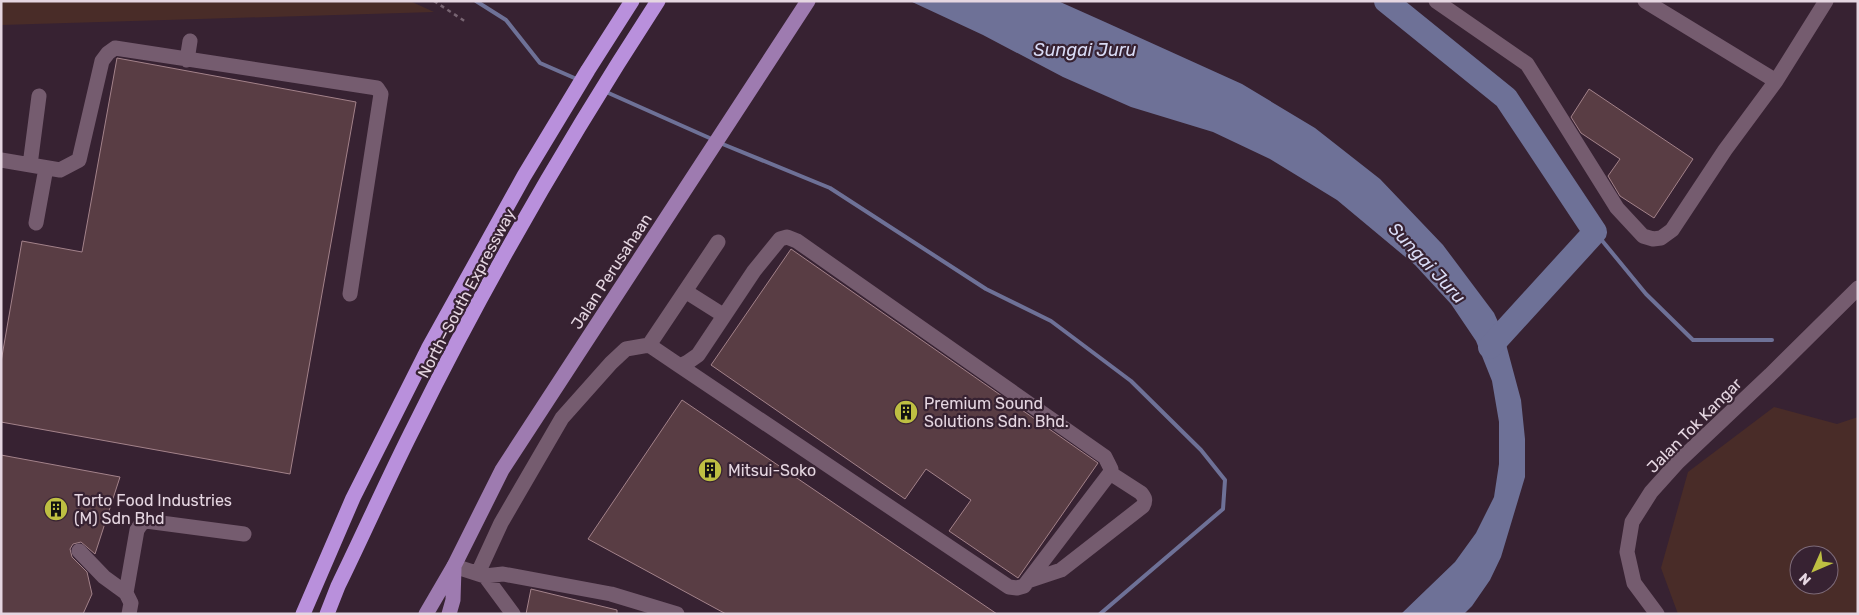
<svg xmlns="http://www.w3.org/2000/svg" width="1859" height="615" viewBox="0 0 1859 615" font-family="Rubik,sans-serif">
<rect width="100%" height="100%" fill="#372232"/>
<path fill="#492c28" fill-rule="evenodd" d="M1 1H410L434 12 1 25Z
M1774 407 1837 424 1858 417V614H1678L1661 568 1688 472ZM1799 555H1829V585H1799Z"/>
<path fill="#6e7197" d="M910 1H1058L1105 22 1242 84 1315 128 1380 179 1443 245 1494 313 1503 333 1521 400 1525 439V477L1501 557 1490 580 1472 606 1464 614H1401L1455 562 1476 533 1494 497 1499 464V422L1492 381 1476 341 1451 304 1415 265 1337 200 1270 159 1213 132 1131 107 1063 77 983 35Z"/>
<g fill="none" stroke-linecap="round" stroke-linejoin="round">
<path stroke="#6e7197" stroke-width="4" d="M476 1 506 20 540 63 579 80
M604 91 714 140
M720 143 830 188 986 289 1051 321 1131 381 1201 450 1225 480 1223 509 1100 614
M1595 232 1646 294 1693 340H1772"/>
<path stroke="#6e7197" stroke-width="24" d="M1386 1 1506 98 1595 232 1490 347"/>
</g>
<path fill="#593d44" stroke="#a3828a" d="M117 58 356 102 290 474 1 422V362L22 241 82 252Z
M1589 89 1693 159 1654 218 1620 196 1608 176 1620 159 1581 133 1571 117Z
M791 249 1098 463 1018 578 949 531 971 500 926 469 905 499 711 365Z
M682 400 997 614H726L588 539Z
M1 455 120 477 95 554 81 542 73 544 70 549 72 557 87 572 92 594 83 614H1Z
M531 589 617 610V614H526Z"/>
<g fill="none" stroke-linecap="round" stroke-linejoin="round">
<path stroke="#776472" stroke-width="2.5" stroke-dasharray="4 4" stroke-linecap="butt" d="M434 1 466 22"/>
<path stroke="#755c6f" stroke-width="15" d="M1436 1 1527 64 1617 208 1643 236 1653 239 1661 238 1672 230 1725 150 1776 81
M1645 1 1776 81 1826 1
M187 60 190 41
M1 160 60 170 79 160 102 61 108 53 115 48 377 88 381 94 350 294
M30 165 39 96
M36 223 46 168
M685 291 723 315
M649 345 718 242
M79 551 104 577 126 593 131 603 129 614
M454 566 485 576 503 574 611 594 677 614
M478 573 501 523 562 418 611 363 626 349 649 345 680 366 688 362 698 355 754 271 780 239 787 237 797 241 1105 457 1111 469 1110 473 1024 586 1017 588 1009 587 680 366
M485 576 513 614
M1028 581 1061 570 1143 506C1146 500 1145 498 1141 493L1110 473
M126 593 137 530 141 524 146 521 244 534
M1657 614 1634 583 1627 552 1632 522 1651 492 1678 462 1770 375 1858 288"/>
<path stroke="#9e7bb0" stroke-width="15" d="M426 614 454 566 502 470 808 1
M449 614 453 600 454 568"/>
<path stroke="#b990dc" stroke-width="15" d="M303 614 353 498 428 349 524 176 588 70 632 1
M327 614 338 586C364 533 388 478 415 425 487 279 569 138 658 1"/>
</g>
<defs>
<g id="building-disc" transform="scale(1.25)"><circle r="9.5" fill="#bebf42" stroke="#372232"/><path d="M-4-6H4V6H1V3H-1V6H-4ZM-2.5-4.3h1.7v1.8h-1.7ZM.8-4.3h1.7v1.8H.8ZM-2.5-1h1.7V.8h-1.7ZM.8-1h1.7V.8H.8Z" fill="#111"/></g>
</defs>
<g fill-rule="evenodd">
<use href="#building-disc" x="906" y="412"/>
<use href="#building-disc" x="710" y="470"/>
<use href="#building-disc" x="56" y="509"/>
</g>
<g text-anchor="middle" stroke-width="4.5" stroke-linejoin="round" paint-order="stroke">
<g font-size="16" fill="#e5d6e1" stroke="#372232">
<text transform="translate(611 271) rotate(-57)" y="6">Jalan Perusahaan</text>
<text transform="translate(466 293) rotate(-62)" y="6">North–South Expressway</text>
<text transform="translate(1694 425) rotate(-45)" y="6">Jalan Tok Kangar</text>
</g>
<g font-size="16" fill="#e5d6e1" stroke="#372232" text-anchor="start">
<text x="924" y="409">Premium Sound<tspan x="924" dy="18">Solutions Sdn. Bhd.</tspan></text>
<text x="728" y="476">Mitsui-Soko</text>
<text x="74" y="506">Torto Food Industries<tspan x="74" dy="18">(M) Sdn Bhd</tspan></text>
</g>
<g font-size="18" font-style="italic" fill="#d9dbf5" stroke="#372232">
<text x="1085" y="56">Sungai Juru</text>
<text transform="translate(1427 263) rotate(47)" y="6">Sungai Juru</text>
</g>
</g>
<rect width="1859" height="615" fill="none" stroke="#e5d6e1" stroke-width="5"/>
<g transform="translate(1814 570) rotate(225)"><circle r="24" fill="#372232" stroke="#7d6a78"/>
<path d="M0-4L9 19L0 12L-9 19Z" fill="#bebf42"/>
<text y="-8" font-size="14" font-weight="bold" text-anchor="middle" fill="#e5d6e1">N</text>
</g>
</svg>
